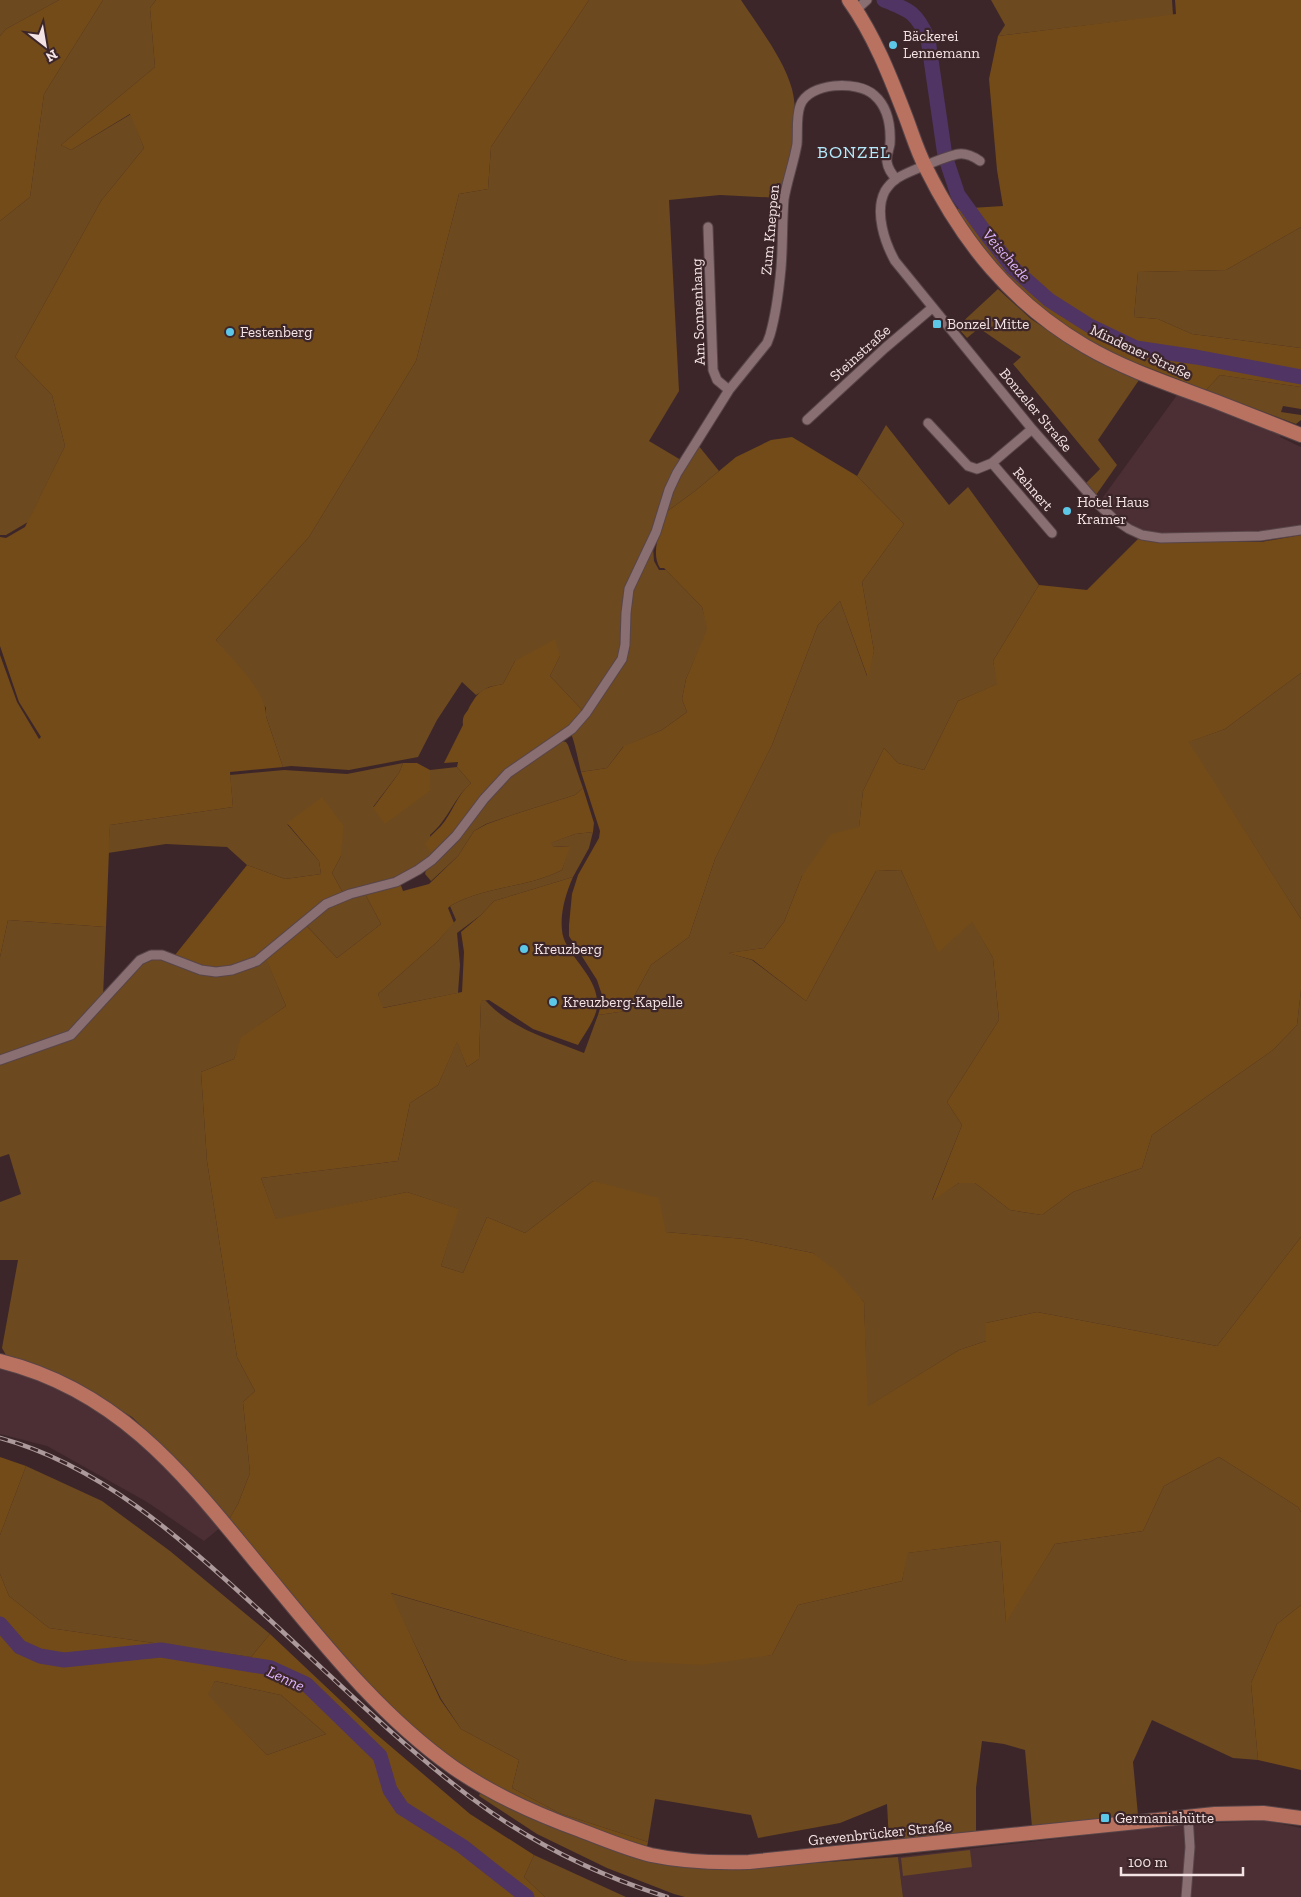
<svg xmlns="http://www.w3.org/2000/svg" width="1301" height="1897" viewBox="0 0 1301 1897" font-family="'Zilla Slab',serif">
<rect width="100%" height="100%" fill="#3c2629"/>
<path fill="#4b2f34" d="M1177 395 1218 408 1281 433 1280 437 1301 447V525L1270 530 1165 536 1147 532 1136 527 1110 510 1101 500Z
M0 1366 60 1386 139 1439 221 1527 204 1541 147 1502 47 1446 0 1434Z
M1267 1821 1301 1828V1897H903L898 1857 1185 1824Z"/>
<path fill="#6c491f" d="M0 0H59L6 29 0 36Z
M103 0H156L150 8 155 67 61 145 71 150 131 114 144 148 101 201 15 357 52 395 65 446 28 522 6 535H0V221L30 197 44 94Z
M589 0H741C758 26 784 59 792 89 801 125 788 163 781 198L720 195 669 200 679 391 649 441 686 463 698 445 719 471 695 491 665 513 653 529 631 574 620 654 583 711 550 676 560 656 515 661 503 684 489 687 476 695 462 682 437 720 418 757 349 770 291 766 283 767 266 716V708L216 640 309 537 416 361 459 194 488 189 491 147Z
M991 0H1172L1173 15 998 36 1005 25Z
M1301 227V348L1192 334 1158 319 1134 317 1138 272 1226 270Z
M998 289 1031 319 1076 349 1139 380 1098 440 1117 465 1096 495 1086 483 1100 469 1013 364 1021 357 979 328 967 338 957 327Z
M1220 375 1301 387V409L1283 406 1281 412 1301 415V420L1296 424 1206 390Z
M886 425 949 505 968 487 1039 585 993 661 998 684 958 701 924 770 898 763 884 748 863 791 859 828 802 876 784 922 764 948 729 953 752 960 806 1001 876 871 901 870 938 952 972 921 993 958 999 1020 947 1102 962 1125 932 1200 959 1183H975L1010 1210 1042 1215 1073 1192 1142 1168 1152 1135 1273 1050 1297 1025 1301 990V1237L1217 1346 1037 1312 986 1323V1341L959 1350 867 1407 864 1302 813 1253 744 1239 666 1232 593 1181 525 1233 487 1217 463 1273 441 1266 458 1209 407 1192 276 1220 261 1178 398 1161 410 1103 438 1085 457 1041 467 1067 479 1059 481 1001 485 1000C511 1029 549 1039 584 1053L598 1015 626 1011 651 965 689 937 715 859 772 745 818 625 840 601 867 676 874 651 862 582 904 524 857 476Z
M653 547 654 561 659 570H666L702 607 708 629 686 679 682 699 687 712 662 730 623 747 607 768 581 772C579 764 574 739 571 734L623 660 633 586Z
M1301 673V919L1188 742 1225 729Z
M562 741 566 742 568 745 583 788 575 795 515 814 486 824 474 831 458 856 431 881 425 874 426 870 489 798 513 774Z
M403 763 399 773 373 807 430 791V770L457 767 471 783C454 798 448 820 430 835L433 855C405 877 377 884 343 893L332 873 341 856 287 824 319 861 321 874 285 879 247 865 227 847 166 844 108 853 110 825 233 807 230 775 284 770 347 774Z
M593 832 589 848 573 877 494 901 481 915 457 933 460 965 458 993 382 1008 378 994 437 942 456 920 450 906C485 886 527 888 562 870L570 846 552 847 550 843 575 834Z
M364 892 381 924 337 958 304 923 327 904Z
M8 920 106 927 103 997 69 1033 0 1056V957Z
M150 958H266L286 1006 242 1037 234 1059 201 1072 207 1161 237 1357 255 1391 243 1402 250 1473 238 1504 228 1521 177 1461 132 1417 52 1371 7 1357 2 1348 18 1260H0V1202L21 1194 9 1154 0 1157V1063L65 1041 129 974Z
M1219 1457 1298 1507 1301 1512V1605L1277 1624 1251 1683 1258 1760 1233 1758 1152 1720 1133 1762 1138 1815 1032 1827 1025 1750 1004 1744 982 1741 976 1788V1831L889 1841 887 1804 840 1823 758 1838 751 1815 655 1799 648 1842 559 1813 512 1788 519 1760 461 1729 441 1699 390 1593 627 1661 772 1655 798 1605 902 1581 907 1553 1000 1541 1006 1622 1055 1544 1143 1531 1164 1486Z
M26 1466 102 1501 170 1551 270 1634 251 1657 49 1628 9 1596 0 1574V1535Z
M215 1681 281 1695 326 1734 267 1755 207 1695Z
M481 1790 641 1857 695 1868H746L898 1857 903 1897H685L674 1894 607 1868 537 1834 479 1796Z
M970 1850 972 1867 903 1876 901 1858Z
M534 1855 626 1897H545L524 1877Z"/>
<path fill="#734b19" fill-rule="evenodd" d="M59 0H103L44 94 30 197 0 221V36L6 29Z
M156 0H589L491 147 488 189 459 194 416 361 309 537 216 640C231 658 267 691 266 716L283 767 230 772 233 807 110 825 106 927 8 920 0 957V655L17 702 39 739 41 737 19 702 0 646V537L6 538 25 527 65 446 52 395 15 357 101 201 144 148 130 114 71 150 61 145 155 67 150 8Z
M1175 0H1301V227L1226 270 1138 272 1134 317 1158 319 1192 334 1301 348V387L1220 375 1206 390 1113 354 1056 321 1026 297 982 252 955 209 1003 206 997 170 989 79 998 36 1176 14Z
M792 437 857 476 904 524 862 582 874 651 868 678 840 601 818 625 772 745 715 859 689 937 651 965 626 1011 598 1015 601 1005 602 995 597 980 569 936V925L572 894 578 875 599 838 600 831 581 772 607 768 624 746 662 730 687 712 682 699 686 679 707 629 702 607 664 568H660C650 552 661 530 665 513L695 491 736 457 771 440Z
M1301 535V673L1225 729 1189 742 1301 919V990L1297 1025 1273 1050 1152 1135 1142 1168 1073 1192 1042 1215 1010 1210 975 1183H959L932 1201 962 1125 947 1102 999 1020 993 958 972 922 938 953 901 870 876 871 806 1001 753 960 728 953 764 948 784 922 802 876 831 834 859 827 863 791 884 748 898 763 924 770 958 701 997 684 993 661 1039 585 1087 590 1138 539 1160 541 1261 542Z
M555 639 560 656 550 676 583 711 566 729 512 767 458 831 433 855 425 844C430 836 435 832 441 826 453 812 456 796 471 783L457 767 458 762 444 763 463 725C462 718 464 715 468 710 478 691 482 688 503 684L515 661Z
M403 763H417L430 770V791L385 824 373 808 399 773Z
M583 788 594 823 593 832 575 834 551 843 553 847 571 846 562 870C527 888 485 886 450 906L448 908 454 923 437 942 378 994 383 1008 462 992 464 952 461 932 481 915 494 901 573 877C566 893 560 912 562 930 563 954 600 976 597 1006 597 1017 584 1035 578 1045L533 1029 489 1000 481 1001 479 1059 467 1067 457 1042 438 1085 410 1103 398 1161 261 1178 276 1219 407 1192 459 1209 441 1266 463 1273 487 1217 525 1233 593 1181 659 1198 666 1232 744 1239 813 1253 837 1271 864 1302 868 1406 959 1350 986 1341V1323L1037 1312 1217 1346 1301 1237V1512L1298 1507 1219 1457 1164 1486 1143 1531 1055 1544 1006 1623 1000 1541 908 1553 902 1581 798 1605 772 1655 701 1665 627 1661 391 1593 440 1699 461 1729 519 1760 512 1788 559 1813 648 1842 647 1847 557 1817 481 1778 420 1739 356 1673 228 1521 238 1504 250 1473 243 1402 255 1391 237 1357 207 1161 201 1072 234 1059 241 1037 286 1006 263 952 248 962 235 967 204 970 175 955 247 865 285 879 321 874 319 861 287 823 322 797 344 826 341 856 332 873 343 893 301 920 337 958 381 924 364 892 400 883 403 891 429 884 458 856 474 831 487 824 515 814 575 795Z
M0 1457 26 1466 0 1535Z
M0 1574 9 1596 49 1628 251 1657 270 1634 375 1733 470 1814 534 1855 524 1877 545 1897H0ZM215 1681 281 1695 326 1734 267 1755 208 1695Z
M1301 1605V1770L1258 1760 1251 1683 1277 1624Z"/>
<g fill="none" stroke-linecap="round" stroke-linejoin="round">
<path stroke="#503463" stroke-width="15" d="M884 0C910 10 917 13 928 39L945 156 958 195 987 235 1013 268 1049 300 1090 326 1136 348 1196 357 1301 377
M0 1624 20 1647 40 1656 64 1660 161 1650 271 1668 306 1684 380 1756 390 1790 402 1808 462 1846 527 1897"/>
<g stroke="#584549" stroke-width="11">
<path id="minor" d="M856 10 867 0
M980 161C974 157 967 153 959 154 950 155 901 174 895 180 892 182 887 188 885 191 874 212 885 243 895 261L1032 429 1097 503 1114 519 1129 529 1142 535 1161 538 1260 536 1301 530
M708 227 713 370 717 380 729 390
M807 420 885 348 932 308
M928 423 968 466 977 469 992 463 1032 429
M992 463 1052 533
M0 1060 71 1035 140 960 151 955H162L201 970 216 972 232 970 257 961 326 904 350 894 396 882 418 870 432 860 456 836 484 799 508 773 572 729 586 713 622 659 625 645 626 613 629 589 656 532 669 490 677 473 729 390 767 343 770 335C776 314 779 290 781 268 783 245 782 222 784 199 787 181 794 162 797 144 798 132 796 117 800 106 808 82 858 80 874 95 888 107 891 126 890 144 889 150 886 156 887 162 888 169 891 173 896 179
M1186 1897 1190 1847 1188 1816"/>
</g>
<g stroke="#584549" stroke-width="16">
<path id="primary" d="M849 0C874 35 890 76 905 115 912 133 917 151 926 168 963 243 1012 303 1085 346 1126 370 1172 385 1217 402 1245 413 1273 424 1301 435
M0 1361C118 1390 183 1473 256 1562 317 1635 376 1713 454 1768 493 1795 536 1814 580 1830 603 1839 627 1849 651 1855 684 1862 716 1863 749 1862L1215 1814 1263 1813 1301 1818"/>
</g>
<use href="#minor" stroke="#896e72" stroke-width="9"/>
<use href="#primary" stroke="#ba7260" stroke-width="14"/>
<g stroke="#ab999b" stroke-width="4.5">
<path id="rail" d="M0 1438C102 1466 181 1539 258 1609 327 1672 395 1740 470 1797 528 1841 597 1875 667 1897"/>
</g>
<use href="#rail" stroke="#3c2629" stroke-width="2.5" stroke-dasharray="8" stroke-linecap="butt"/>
</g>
<g fill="#5dc7e8" stroke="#3c2629" stroke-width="2">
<circle cx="893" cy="45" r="5"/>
<rect x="932" y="319" width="10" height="10" rx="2.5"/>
<circle cx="230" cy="332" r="5"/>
<circle cx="1067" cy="511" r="5"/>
<circle cx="524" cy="949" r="5"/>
<circle cx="553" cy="1002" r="5"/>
<rect x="1100" y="1813" width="10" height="10" rx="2.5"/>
</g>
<g text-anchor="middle" stroke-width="4.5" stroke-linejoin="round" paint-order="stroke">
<g font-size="15" fill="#f3e3e5" stroke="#3c2629" text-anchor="start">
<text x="903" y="41">Bäckerei<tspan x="903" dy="17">Lennemann</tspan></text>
<text x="947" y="329">Bonzel Mitte</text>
<text x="240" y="337">Festenberg</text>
<text x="1077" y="507">Hotel Haus<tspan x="1077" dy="17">Kramer</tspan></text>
<text x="534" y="954">Kreuzberg</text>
<text x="563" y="1007">Kreuzberg-Kapelle</text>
<text x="1115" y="1823">Germaniahütte</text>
</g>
<g font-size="15" fill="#f3e3e5" stroke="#3c2629">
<text transform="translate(770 230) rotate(-85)" y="5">Zum Kneppen</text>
<text transform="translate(698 312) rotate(-92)" y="5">Am Sonnenhang</text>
<text transform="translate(1141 352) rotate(25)" y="5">Mindener Straße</text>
<text transform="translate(860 353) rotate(-42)" y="5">Steinstraße</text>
<text transform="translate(1036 410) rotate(50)" y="5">Bonzeler Straße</text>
<text transform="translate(1033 489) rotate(49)" y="5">Rehnert</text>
<text transform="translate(880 1833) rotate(-6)" y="5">Grevenbrücker Straße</text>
</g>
<g font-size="16" font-style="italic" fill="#deb3ff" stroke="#3c2629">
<text transform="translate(1007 255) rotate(49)" y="6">Veischede</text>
<text transform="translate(286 1678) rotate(25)" y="6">Lenne</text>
</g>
<g font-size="18" letter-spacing="1" fill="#b5eafd" stroke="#3c2629">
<text x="854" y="158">BONZEL</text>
</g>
</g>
<g transform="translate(45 45) rotate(149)" stroke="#3c2629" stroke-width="4" paint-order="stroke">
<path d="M0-4L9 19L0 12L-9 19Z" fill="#f3e3e5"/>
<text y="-8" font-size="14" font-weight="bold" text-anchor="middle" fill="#f3e3e5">N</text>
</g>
<path d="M1121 1867v8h122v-8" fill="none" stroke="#f3e3e5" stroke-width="2.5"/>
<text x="1128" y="1867" font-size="15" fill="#f3e3e5" stroke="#3c2629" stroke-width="4" paint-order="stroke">100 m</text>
</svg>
